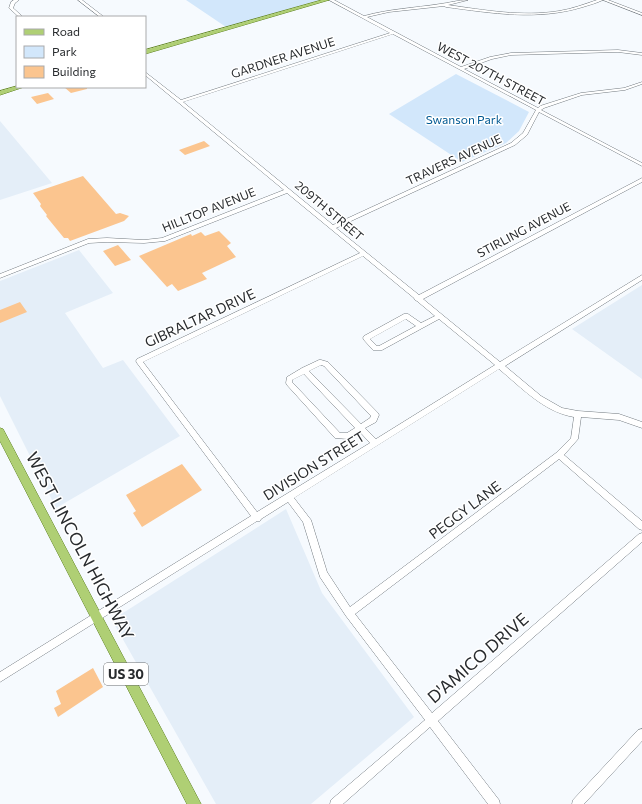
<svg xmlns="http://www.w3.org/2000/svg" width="642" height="804" viewBox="0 0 642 804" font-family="Commissioner,sans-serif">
<rect width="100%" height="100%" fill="#f6fafe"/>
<path fill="#e4eef8" d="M0 121 52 183 0 200Z
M79 250 113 293 65 313 103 368 123 360 180 436 56 508 0 396V281Z
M642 285V379L572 329Z
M286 509 322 593 414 717 311 804H216L112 620Z"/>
<path fill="#d2e7fb" d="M186 0H320L226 27Z
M456 74 529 112 519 131 506 143 462 162 389 114Z"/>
<path fill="#fbc58f" d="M64 87H87V89L71 93Z
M48 93 54 99 37 104 31 97Z
M204 141 210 146 185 155 179 150Z
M83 176 116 214 120 213 129 216 124 221 70 241 68 238H64L46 216 47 215 40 206 41 204 33 193Z
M219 231 231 243 227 246 236 257 202 273 207 279 178 291 172 284 167 287 139 256 191 234 192 236 201 232 205 236Z
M118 245 131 260 115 266 103 251Z
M20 302 27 312 0 323V310Z
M182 464 202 490 142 527 133 513 136 511 126 495Z
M93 668 103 687 58 717 54 708 61 704 56 691Z"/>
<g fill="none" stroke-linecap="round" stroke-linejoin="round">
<g stroke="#737a80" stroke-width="1">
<path id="minor" d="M14 0H19L15 3 13 8 23 17H19L9 8 11 2Z
M78 0H82L104 17H100Z
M329 0H334L364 16C389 9 414 8 440 4 449 3 458 0 468 0L448 5C484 10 522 17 559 11 572 9 585 4 597 0H603C597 3 589 5 583 7 537 21 492 13 446 7L444 6 389 12 367 17 461 67 490 57 511 53 618 50 642 53V55L618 52 511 55 492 59 464 69 538 108 540 106 581 93 624 88 642 82V84L625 90 582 95 544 108 541 110 642 163V166L539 112 527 135 515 145 336 228 419 295 642 178V182L423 299 500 362 642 275V280L505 366 541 396 562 408 578 411 619 414 642 422V428L619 420 581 417 578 439 564 455 642 521V530L639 529 559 459 355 614 432 713 639 534 642 533V542L438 721 499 800 500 804H488L430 727 343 804H330L331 800 425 720 346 616 320 577 303 522 288 502 261 519 260 521H257L0 682V672L251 516 137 363 136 361 137 359 360 253 287 193 165 241 144 243 107 242 89 243 0 278V274L88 239 107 238 144 240 162 238 284 190 145 75V72L181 100 390 33ZM393 34 536 110 523 133 511 143 333 225 183 102ZM363 256 414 298 415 300 417 301 435 316 421 323 408 314H404L364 336 363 338 364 340 373 350H382L439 319 495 365 376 439 365 428 376 422 379 415 378 413 328 362 321 360H319L302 368 287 377 286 383 287 385 335 438 348 439 360 432 370 443 257 512 143 362ZM406 319 416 326 379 346H377L370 339ZM321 365 324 366 371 416 370 418 361 424 309 371ZM499 369C522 388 544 412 574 417L571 438 556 453 350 607 327 572 311 520 294 498ZM304 374 355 428 347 433H340L292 382V380Z
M603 0H608L642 13V15Z
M642 729V741L584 804H572L573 800 638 730Z"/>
</g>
<g stroke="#5d8120" stroke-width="1">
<path id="major" d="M322 0H329L145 54V50Z
M17 86 24 87 0 95V91Z
M0 428 3 429 201 804H187L0 441Z"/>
</g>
<use href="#minor" fill="#fff" fill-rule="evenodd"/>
<use href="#major" fill="#afcf74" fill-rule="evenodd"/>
</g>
<g text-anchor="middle" stroke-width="3" stroke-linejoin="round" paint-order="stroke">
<g font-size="12" fill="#282b2e" stroke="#fff">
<text transform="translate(283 58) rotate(-18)" y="4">GARDNER AVENUE</text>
<text transform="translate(491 74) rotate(28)" y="4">WEST 207TH STREET</text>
<text transform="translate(454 160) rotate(-25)" y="4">TRAVERS AVENUE</text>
<text transform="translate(209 210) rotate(-22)" y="4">HILLTOP AVENUE</text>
<text transform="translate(329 211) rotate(40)" y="4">209TH STREET</text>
<text transform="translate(524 230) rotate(-28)" y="4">STIRLING AVENUE</text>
</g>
<g font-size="12" fill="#005992" stroke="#fff">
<text x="464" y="124">Swanson Park</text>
</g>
<rect fill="#fff" stroke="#686b6d" stroke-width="1" x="104" y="663" width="44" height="22" rx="3"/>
<g font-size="13" font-weight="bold" fill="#282b2e">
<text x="126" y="679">US 30</text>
</g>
<g font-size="14" fill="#282b2e" stroke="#fff">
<text transform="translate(200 318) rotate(-25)" y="5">GIBRALTAR DRIVE</text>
<text transform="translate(314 466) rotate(-32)" y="5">DIVISION STREET</text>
<text transform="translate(465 510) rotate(-37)" y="5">PEGGY LANE</text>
</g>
<g font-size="17" fill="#282b2e" stroke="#fff">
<text transform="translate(80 546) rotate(62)" y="6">WEST LINCOLN HIGHWAY</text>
<text transform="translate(478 658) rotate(-41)" y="6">D'AMICO DRIVE</text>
</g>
</g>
<rect x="16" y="16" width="130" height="72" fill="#ffffff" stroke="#a9aaab"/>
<rect x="24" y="29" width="20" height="6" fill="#afcf74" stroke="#a9aaab"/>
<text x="52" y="36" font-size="12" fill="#282b2e">Road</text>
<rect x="24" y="46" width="20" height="12" fill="#d2e7fb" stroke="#a9aaab"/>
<text x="52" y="56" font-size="12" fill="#282b2e">Park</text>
<rect x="24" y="66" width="20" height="12" fill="#fbc58f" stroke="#a9aaab"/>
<text x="52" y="76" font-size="12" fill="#282b2e">Building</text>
</svg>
